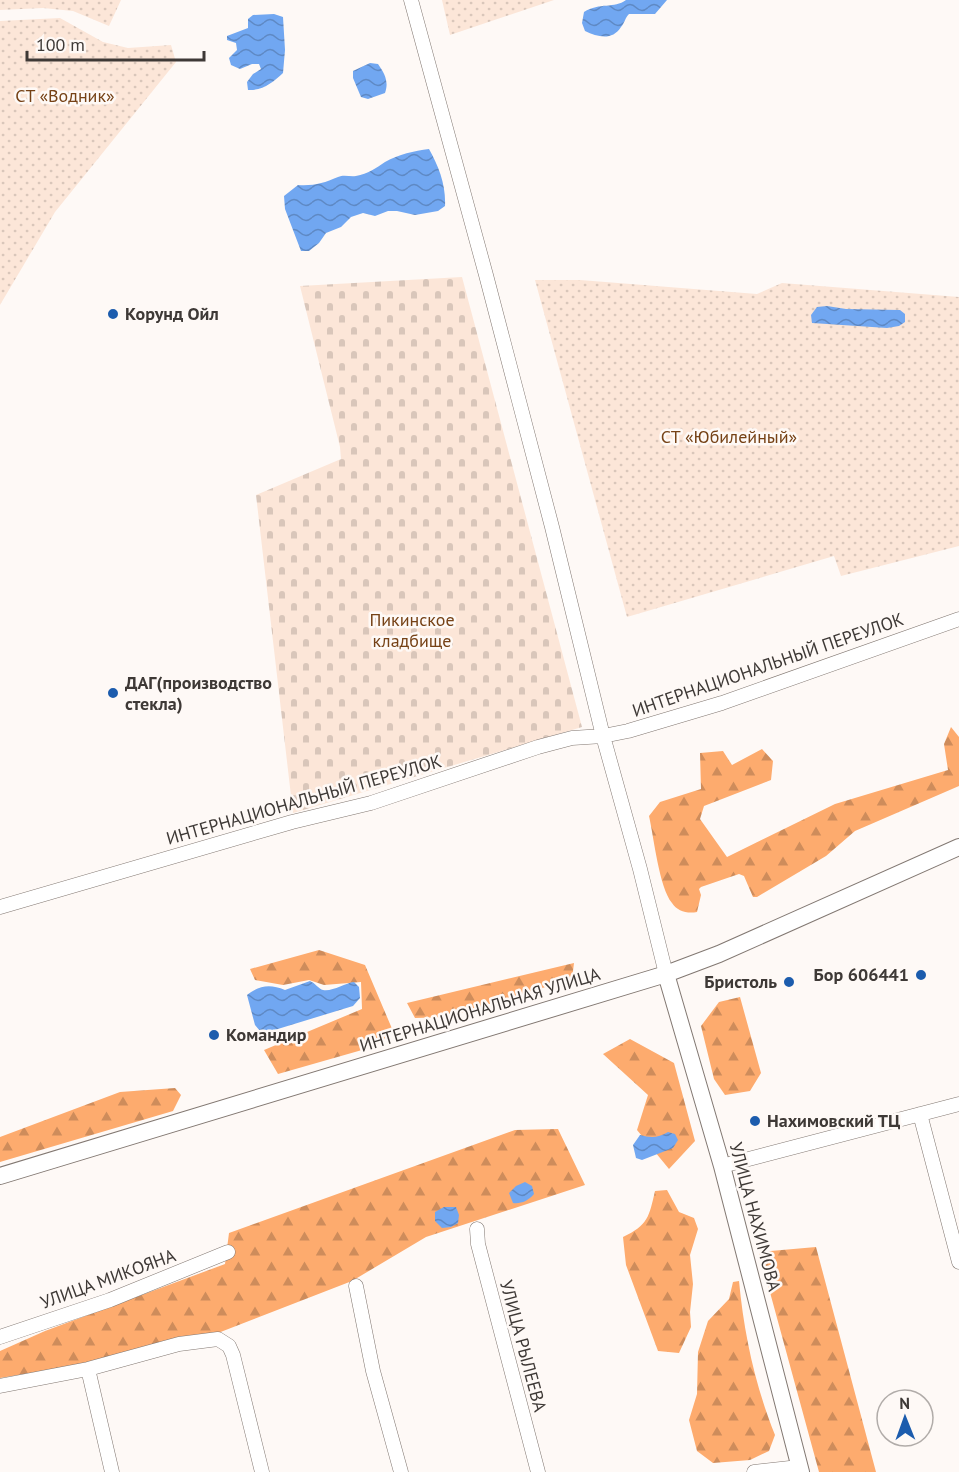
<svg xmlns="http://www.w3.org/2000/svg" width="959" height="1472" viewBox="0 0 959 1472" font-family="'PT Sans',sans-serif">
<defs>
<pattern id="forest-firs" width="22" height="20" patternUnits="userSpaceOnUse" patternTransform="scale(1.5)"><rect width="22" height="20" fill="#fdab6e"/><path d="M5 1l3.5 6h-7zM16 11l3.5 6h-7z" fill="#ce8c5b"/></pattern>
<pattern id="cemetery-stones" width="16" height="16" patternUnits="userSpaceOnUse" patternTransform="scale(1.5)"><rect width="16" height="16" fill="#fce6d8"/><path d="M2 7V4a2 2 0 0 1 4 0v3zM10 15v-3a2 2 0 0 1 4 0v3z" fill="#d9c6ba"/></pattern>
<pattern id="garden-dots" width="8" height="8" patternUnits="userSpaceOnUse" patternTransform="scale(1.5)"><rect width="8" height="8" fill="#fce6d8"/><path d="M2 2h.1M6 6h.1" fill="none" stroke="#d9c6ba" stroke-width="1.8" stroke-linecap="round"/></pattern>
<pattern id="water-waves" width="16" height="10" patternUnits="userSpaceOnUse" patternTransform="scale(1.5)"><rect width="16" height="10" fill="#71a7f1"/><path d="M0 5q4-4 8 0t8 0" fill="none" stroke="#5e89c4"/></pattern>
</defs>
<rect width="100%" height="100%" fill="#fef9f6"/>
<path fill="url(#forest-firs)" d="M951 727 959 737V786L855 831 826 856 757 897H753L744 876 739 874 701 887 699 889 701 895 697 912C687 914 677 911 672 903 659 887 654 838 649 816L660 802 701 789 700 753 723 751 732 765 762 749 773 761 771 780 704 806 700 819 727 857 835 804 948 770 944 744Z
M319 950 365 965 393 1031 376 1046 278 1074 264 1050 362 1009 361 982 324 985 309 980 283 985 255 980 250 969Z
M574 963 572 979 447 1017 415 1018 407 1003Z
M740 997 761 1073 750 1091 725 1095 714 1079 701 1026 719 1002Z
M630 1039 674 1063 695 1141 669 1169 637 1130 648 1095 603 1054Z
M175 1088 181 1095 173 1111 0 1162V1137L120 1092Z
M558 1129 585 1185 426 1237 352 1281 218 1333 85 1364 0 1378V1351L45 1331 225 1264 229 1233 515 1130Z
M667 1190 679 1212 694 1218 698 1229 690 1255 693 1284 690 1312 691 1327 679 1353 658 1351 626 1265 623 1237C648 1225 649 1217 655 1191Z
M816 1247 876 1472H819L759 1252Z
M739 1281C744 1334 755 1385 775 1435L769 1451 750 1460 713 1463 697 1451 689 1420 697 1394 698 1352 708 1321 729 1299 733 1282Z"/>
<path fill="url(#cemetery-stones)" d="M462 277 582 727 293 813 256 495 341 459 340 447 300 286Z"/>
<path fill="url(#garden-dots)" d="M0 0H121L109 26 73 11 43 8 0 10Z
M442 0H554L450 35Z
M60 18 103 42 128 48 171 45 176 62 55 212 0 305V21Z
M535 280H580L757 294 782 283 959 297V546L841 576 834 556 627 617Z"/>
<path fill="url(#water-waves)" d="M626 0H667L655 14H629C625 18 625 22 621 27 612 41 598 37 585 31L582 23 584 12C600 2 614 9 626 0Z
M274 14 283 17 285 50 283 73C273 82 263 91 248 90L247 82 253 74 261 69 259 64H252L240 69 231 65 229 58 237 50 236 43 227 40V36L248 28V19L253 15Z
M370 63 378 64C385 74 389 82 385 93L368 99 361 97 353 78V71Z
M429 149C439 167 446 185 445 206L438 211 415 215 397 211H388L375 216 363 213 351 217 341 227 326 233 319 243 309 251H301L285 209 284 196 298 185C314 186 324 183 338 177 344 174 350 177 356 176 368 174 376 168 385 162 399 154 414 151 429 149Z
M827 306 846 309 900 310 905 314V322L899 326 887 328 812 323 811 315 817 307Z
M310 981C315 983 319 989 323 990 332 992 345 983 354 982L359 987 360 998 353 1006 268 1032 260 1031 255 1025 247 995C260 985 270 984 285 990Z
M668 1132 675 1134 678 1140 673 1148 642 1160 636 1158 633 1145 640 1135C651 1138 658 1138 668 1132Z
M525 1182 532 1186 534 1194C528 1201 521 1204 513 1203L509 1193 516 1186Z
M444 1207H456L459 1215 458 1223 451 1227 442 1228 435 1221V1212Z"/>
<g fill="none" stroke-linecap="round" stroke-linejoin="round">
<g stroke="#827872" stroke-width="15">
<path id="minor" d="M411 0 486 275 552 527 603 736 640 869 666 974
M0 907 292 822 371 803 538 747 572 738 603 736 628 731 722 703 959 619
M920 1114 959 1262
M722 1166 959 1104
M477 1229 478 1244 538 1472
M356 1286 373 1371 401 1472
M0 1337 110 1300 228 1252
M88 1369 112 1472
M0 1386 88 1369 179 1344 218 1339 229 1346 233 1355 262 1472
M754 1472 799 1467"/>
</g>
<g stroke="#827872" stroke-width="18">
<path id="major" d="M666 974 722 1166 801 1472
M0 1176 666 974 719 954 959 847"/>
</g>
<use href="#minor" stroke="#fff" stroke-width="14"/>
<use href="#major" stroke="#fff" stroke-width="16"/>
</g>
<g fill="#1c5cad" stroke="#fef9f6" stroke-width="2">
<circle cx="113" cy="314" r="6"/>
<circle cx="113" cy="693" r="6"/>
<circle cx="921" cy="975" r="6"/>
<circle cx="789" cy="982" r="6"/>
<circle cx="214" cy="1035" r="6"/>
<circle cx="755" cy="1121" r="6"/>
</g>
<g text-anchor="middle" stroke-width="5" stroke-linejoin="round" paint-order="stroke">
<g font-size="18" fill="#764216" stroke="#fef9f6">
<text x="65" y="102">СТ «Водник»</text>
<text x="729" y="443">СТ «Юбилейный»</text>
<text x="412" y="626">Пикинское<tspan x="412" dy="21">кладбище</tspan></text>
</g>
<g font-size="18" font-weight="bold" fill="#3e3936" stroke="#fef9f6" text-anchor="start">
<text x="125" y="320">Корунд Ойл</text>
<text x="125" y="689">ДАГ(производство<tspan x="125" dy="21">стекла)</tspan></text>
<text x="909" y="981" text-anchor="end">Бор 606441</text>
<text x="777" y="988" text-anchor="end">Бристоль</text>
<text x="226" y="1041">Командир</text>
<text x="767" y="1127">Нахимовский ТЦ</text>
</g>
<g font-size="18" fill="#3e3936" stroke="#fef9f6">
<text transform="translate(768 665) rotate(-19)" y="6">ИНТЕРНАЦИОНАЛЬНЫЙ ПЕРЕУЛОК</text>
<text transform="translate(304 800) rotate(-16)" y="6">ИНТЕРНАЦИОНАЛЬНЫЙ ПЕРЕУЛОК</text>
<text transform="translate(480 1010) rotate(-17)" y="6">ИНТЕРНАЦИОНАЛЬНАЯ УЛИЦА</text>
<text transform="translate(755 1217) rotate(75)" y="6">УЛИЦА НАХИМОВА</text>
<text transform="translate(108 1279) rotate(-20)" y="6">УЛИЦА МИКОЯНА</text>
<text transform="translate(523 1346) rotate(75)" y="6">УЛИЦА РЫЛЕЕВА</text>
</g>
</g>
<g transform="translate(905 1418) rotate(359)"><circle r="28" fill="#fef9f6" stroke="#b1aca9" stroke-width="1.5"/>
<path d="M0-4.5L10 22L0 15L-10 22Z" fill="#1c5cad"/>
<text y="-9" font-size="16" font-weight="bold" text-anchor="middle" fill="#3e3936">N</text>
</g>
<path d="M27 51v9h177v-9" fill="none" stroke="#3e3936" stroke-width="3"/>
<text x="36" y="51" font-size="18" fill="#3e3936" stroke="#fef9f6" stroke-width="4.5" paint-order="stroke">100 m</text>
</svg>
